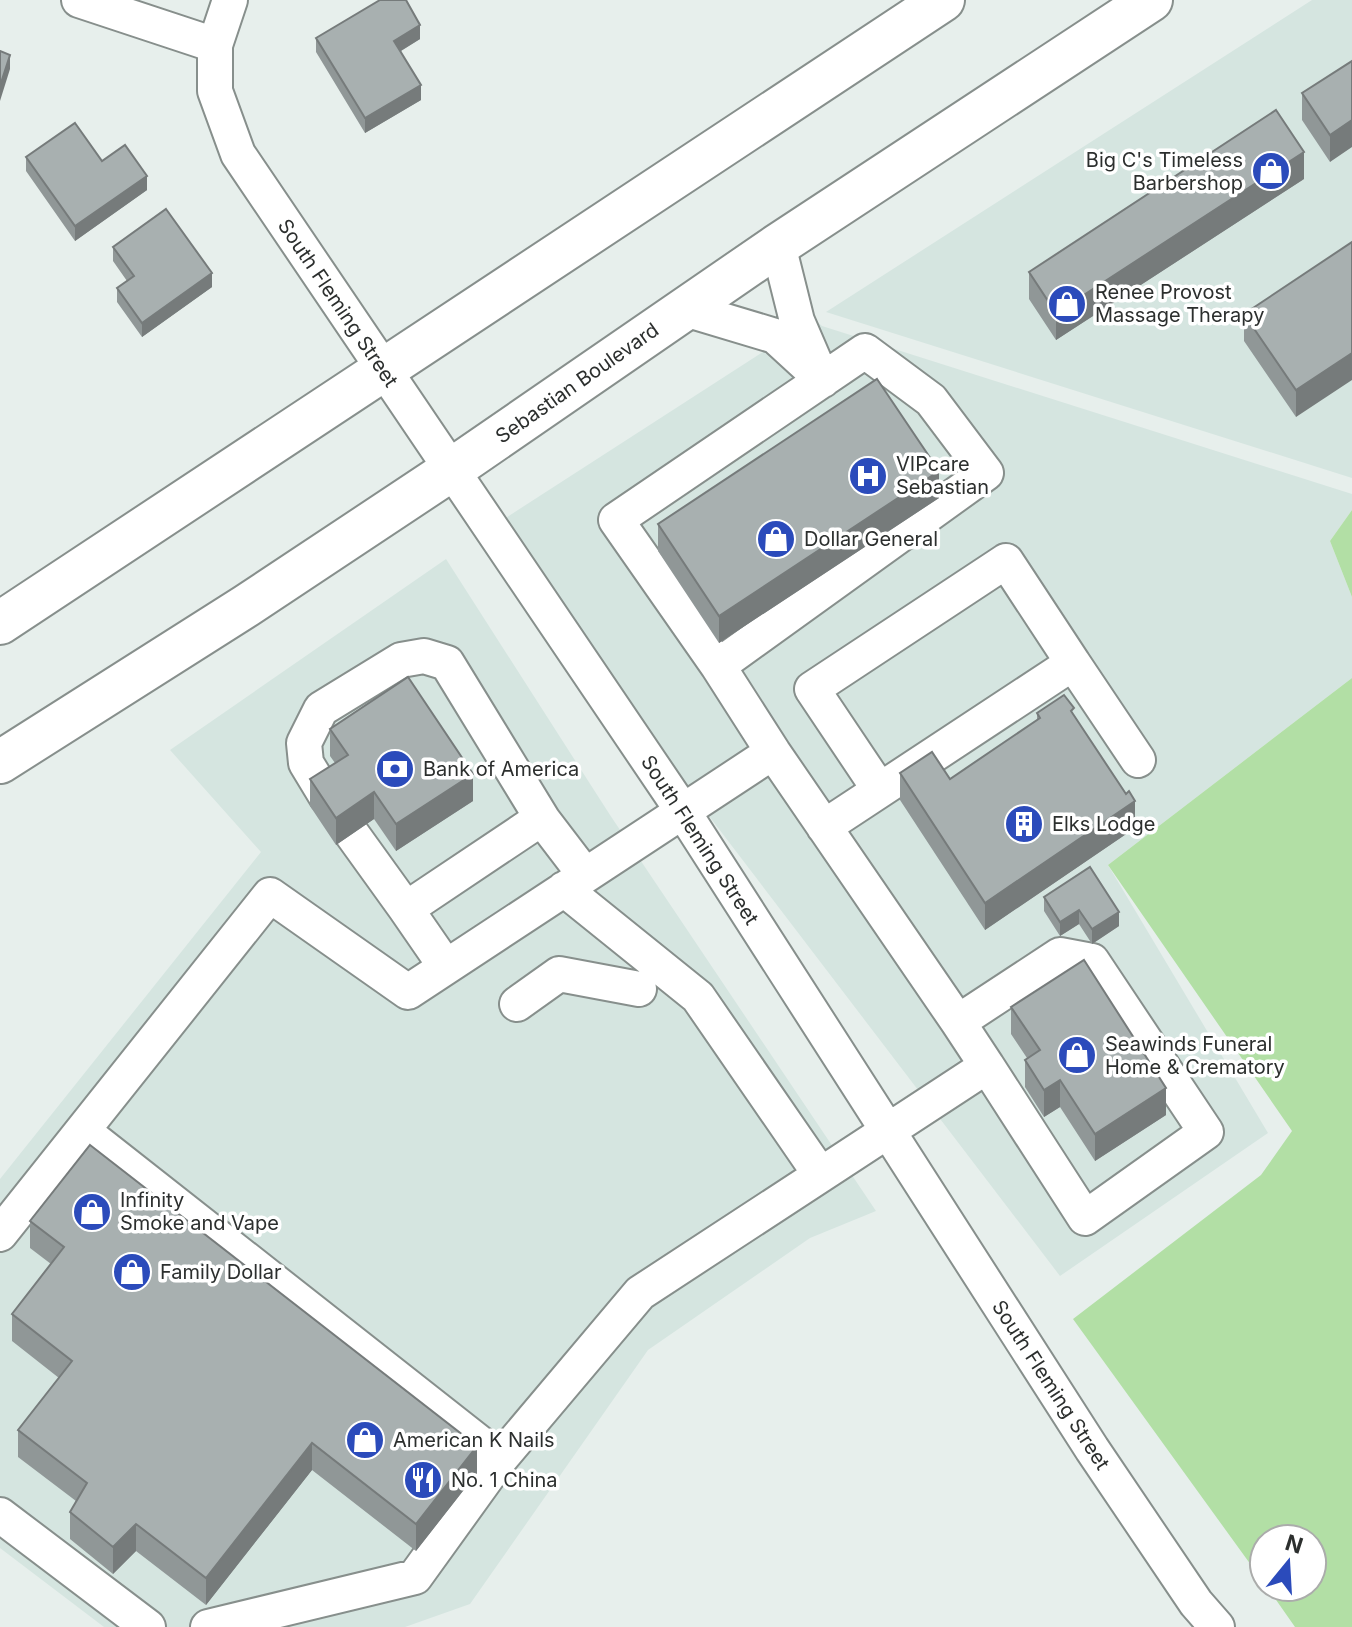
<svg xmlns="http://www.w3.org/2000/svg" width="1352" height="1627" viewBox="0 0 1352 1627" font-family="Inter,sans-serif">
<rect width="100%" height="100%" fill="#e7efec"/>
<path fill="#d5e5e0" d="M1312 0H1352V478L826 312Z
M814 319 822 326 1352 494V510L1330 541 1352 597V678L1108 865 1268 1133 1060 1276 696 799 504 519Z
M446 559 610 815 876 1211 810 1238 648 1350 470 1604 405 1627H104L0 1548V1179L261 852 170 750Z"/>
<path fill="#b2dfa5" d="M1352 510V597L1330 541Z
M1352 678V1627H1295L1267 1587H1312V1539H1264V1583L1073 1319 1261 1175 1292 1131 1108 865Z"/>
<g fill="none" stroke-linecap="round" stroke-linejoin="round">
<g stroke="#878f8c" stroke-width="38">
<path id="minor" d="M79 0 215 45
M230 0 215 45V91L238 154 682 810 1092 1449 1196 1603 1217 1627
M778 245 797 321 816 365
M685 309 775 336 823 380
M1073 663 1138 760
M773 752 958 1022
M326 796 306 763 304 743 321 709 401 660 424 656 447 663 543 820
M824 827 1073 663 1006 561 812 689 879 789
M352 834 406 909
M564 889 698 997 820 1174
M446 967 406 909 530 826 543 820 585 875
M517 1004 559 974 639 989
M83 1131 500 1459
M0 1234 270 895 408 992 773 752 718 666 616 520 865 351 931 400 986 473 718 666
M0 1515 148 1627
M208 1627 415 1577 500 1459 640 1293 987 1066 1085 1218 1206 1132 1092 961 1060 955 958 1022 987 1066"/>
</g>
<g stroke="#878f8c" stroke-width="46">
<path id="major" d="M0 623 943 0
M0 762 246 606 451 470 778 245 1151 0"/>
</g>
<use href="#minor" stroke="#fff" stroke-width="34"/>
<use href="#major" stroke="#fff" stroke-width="42"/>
</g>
<path fill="#909797" d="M316 38 420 39 401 51 421 100 365 133 316 52Z
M1352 61 1330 162 1302 120V93Z
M26 157 102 161 147 190 75 241 26 171Z
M1304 179 1056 340 1029 299V272Z
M1352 242 1296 417 1244 341V314Z
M113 247 212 287 142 337 117 302V288L127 281 113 261Z
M939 498 719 643 658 551V524Z
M1037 713 1074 716 1135 828 985 930 900 800V773L950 779 1037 720Z
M330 729 473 801 396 851 374 819 336 845 310 806V779L335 763 330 756Z
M1090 867 1119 926 1092 944 1079 924 1060 936 1044 911V897Z
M1011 1007 1166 1115 1095 1161 1060 1107 1044 1117 1025 1087V1060L1027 1058 1011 1034Z
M30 1221 477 1473 416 1551 312 1470 206 1605 136 1551 113 1574 70 1539V1512L76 1501 18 1457V1430L59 1378 12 1341V1314L51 1264 30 1248Z"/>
<path fill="#767b7b" d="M420 25V39L394 55V41Z
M10 55V69L0 101V86Z
M421 85V100L365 133V118Z
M1352 120V147L1330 162V135Z
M1304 152V179L1056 340V313Z
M147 176V190L75 241V226Z
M212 273V287L142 337V323Z
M1352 353V380L1296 417V390Z
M939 471V498L719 643V616Z
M473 774V801L396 851V824Z
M374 792V819L336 845V818Z
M1135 801V828L985 930V903Z
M1079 910V924L1060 936V922Z
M1119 912V926L1092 944V929Z
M1060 1080V1107L1044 1117V1090Z
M1166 1088V1115L1095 1161V1134Z
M312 1443V1470L206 1605V1578Z
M477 1446V1473L416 1551V1524Z
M136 1524V1551L113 1574V1547Z"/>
<path fill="#a8b0b0" stroke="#767b7b" stroke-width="2" d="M380 0H406L420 25 394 41 421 85 365 118 316 38Z
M0 51 10 55 0 86Z
M1352 61V120L1330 135 1302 93Z
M1276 110 1304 152 1056 313 1029 272Z
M75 123 102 161 125 145 147 176 75 226 26 157Z
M166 209 212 273 142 323 117 288 134 276 113 247Z
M1352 242V353L1296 390 1244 314Z
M877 379 939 471 719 616 658 524Z
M408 677 473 774 396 824 374 792 336 818 310 779 348 755 330 729Z
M1064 695 1074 708 1071 711 1126 794 1129 791 1135 801 985 903 900 773 932 752 950 779 1040 718 1037 713Z
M1090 867 1119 912 1092 929 1079 910 1060 922 1044 897Z
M1084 960 1166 1088 1095 1134 1060 1080 1044 1090 1025 1060 1040 1050 1011 1007Z
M90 1145 477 1446 416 1524 312 1443 206 1578 136 1524 113 1547 70 1512 87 1483 18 1430 72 1361 12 1314 64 1247 30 1221Z"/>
<defs>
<g id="shop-disc" transform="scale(2)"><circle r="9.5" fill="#2b4bbb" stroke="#fff"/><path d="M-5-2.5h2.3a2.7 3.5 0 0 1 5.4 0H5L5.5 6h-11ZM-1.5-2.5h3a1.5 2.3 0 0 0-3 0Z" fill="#fff"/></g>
<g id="hospital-disc" transform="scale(2)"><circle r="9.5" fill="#2b4bbb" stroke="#fff"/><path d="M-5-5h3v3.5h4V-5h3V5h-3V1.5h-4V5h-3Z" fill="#fff"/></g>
<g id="bank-disc" transform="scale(2)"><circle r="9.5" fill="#2b4bbb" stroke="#fff"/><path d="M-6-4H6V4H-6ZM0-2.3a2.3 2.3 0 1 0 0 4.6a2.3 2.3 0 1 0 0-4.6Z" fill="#fff"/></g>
<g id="building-disc" transform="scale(2)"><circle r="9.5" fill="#2b4bbb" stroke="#fff"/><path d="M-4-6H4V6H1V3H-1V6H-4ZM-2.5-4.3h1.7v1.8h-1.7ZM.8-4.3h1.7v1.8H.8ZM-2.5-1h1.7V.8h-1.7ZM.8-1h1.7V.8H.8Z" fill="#fff"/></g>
<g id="restaurant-disc" transform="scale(2)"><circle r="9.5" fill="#2b4bbb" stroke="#fff"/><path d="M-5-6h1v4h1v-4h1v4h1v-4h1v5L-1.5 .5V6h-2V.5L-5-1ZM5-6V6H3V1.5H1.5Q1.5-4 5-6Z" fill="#fff"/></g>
</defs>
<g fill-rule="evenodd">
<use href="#shop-disc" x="1271" y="171"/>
<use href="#shop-disc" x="1067" y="304"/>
<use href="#hospital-disc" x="868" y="476"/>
<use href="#shop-disc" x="776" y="539"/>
<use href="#bank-disc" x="395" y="769"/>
<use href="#building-disc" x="1024" y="824"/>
<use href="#shop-disc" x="1077" y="1055"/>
<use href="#shop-disc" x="92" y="1212"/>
<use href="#shop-disc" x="132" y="1272"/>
<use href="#shop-disc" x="365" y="1440"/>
<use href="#restaurant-disc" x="423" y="1480"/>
</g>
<g text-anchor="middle" stroke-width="7" stroke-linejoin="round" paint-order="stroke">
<g font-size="20" fill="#2c2f2e" stroke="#fff" text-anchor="start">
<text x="1243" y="167" text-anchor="end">Big C's Timeless<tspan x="1243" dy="23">Barbershop</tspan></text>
<text x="1095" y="299">Renee Provost<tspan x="1095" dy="23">Massage Therapy</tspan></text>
<text x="896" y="471">VIPcare<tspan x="896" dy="23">Sebastian</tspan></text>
<text x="804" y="546">Dollar General</text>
<text x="423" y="776">Bank of America</text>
<text x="1052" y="831">Elks Lodge</text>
<text x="1105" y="1051">Seawinds Funeral<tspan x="1105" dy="23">Home &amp; Crematory</tspan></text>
<text x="120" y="1207">Infinity<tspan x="120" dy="23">Smoke and Vape</tspan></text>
<text x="160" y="1279">Family Dollar</text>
<text x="393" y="1447">American K Nails</text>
<text x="451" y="1487">No. 1 China</text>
</g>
<g font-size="20" fill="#2c2f2e" stroke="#fff">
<text transform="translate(338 303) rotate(56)" y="7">South Fleming Street</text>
<text transform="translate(577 383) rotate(-35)" y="7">Sebastian Boulevard</text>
<text transform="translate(700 840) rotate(57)" y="7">South Fleming Street</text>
<text transform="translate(1051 1385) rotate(57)" y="7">South Fleming Street</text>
</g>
</g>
<g transform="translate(1288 1563) rotate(18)"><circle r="38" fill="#ffffff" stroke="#abacab" stroke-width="2"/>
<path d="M0-6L14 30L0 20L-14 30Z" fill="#2b4bbb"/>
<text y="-12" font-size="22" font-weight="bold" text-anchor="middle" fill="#2c2f2e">N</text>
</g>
</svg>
